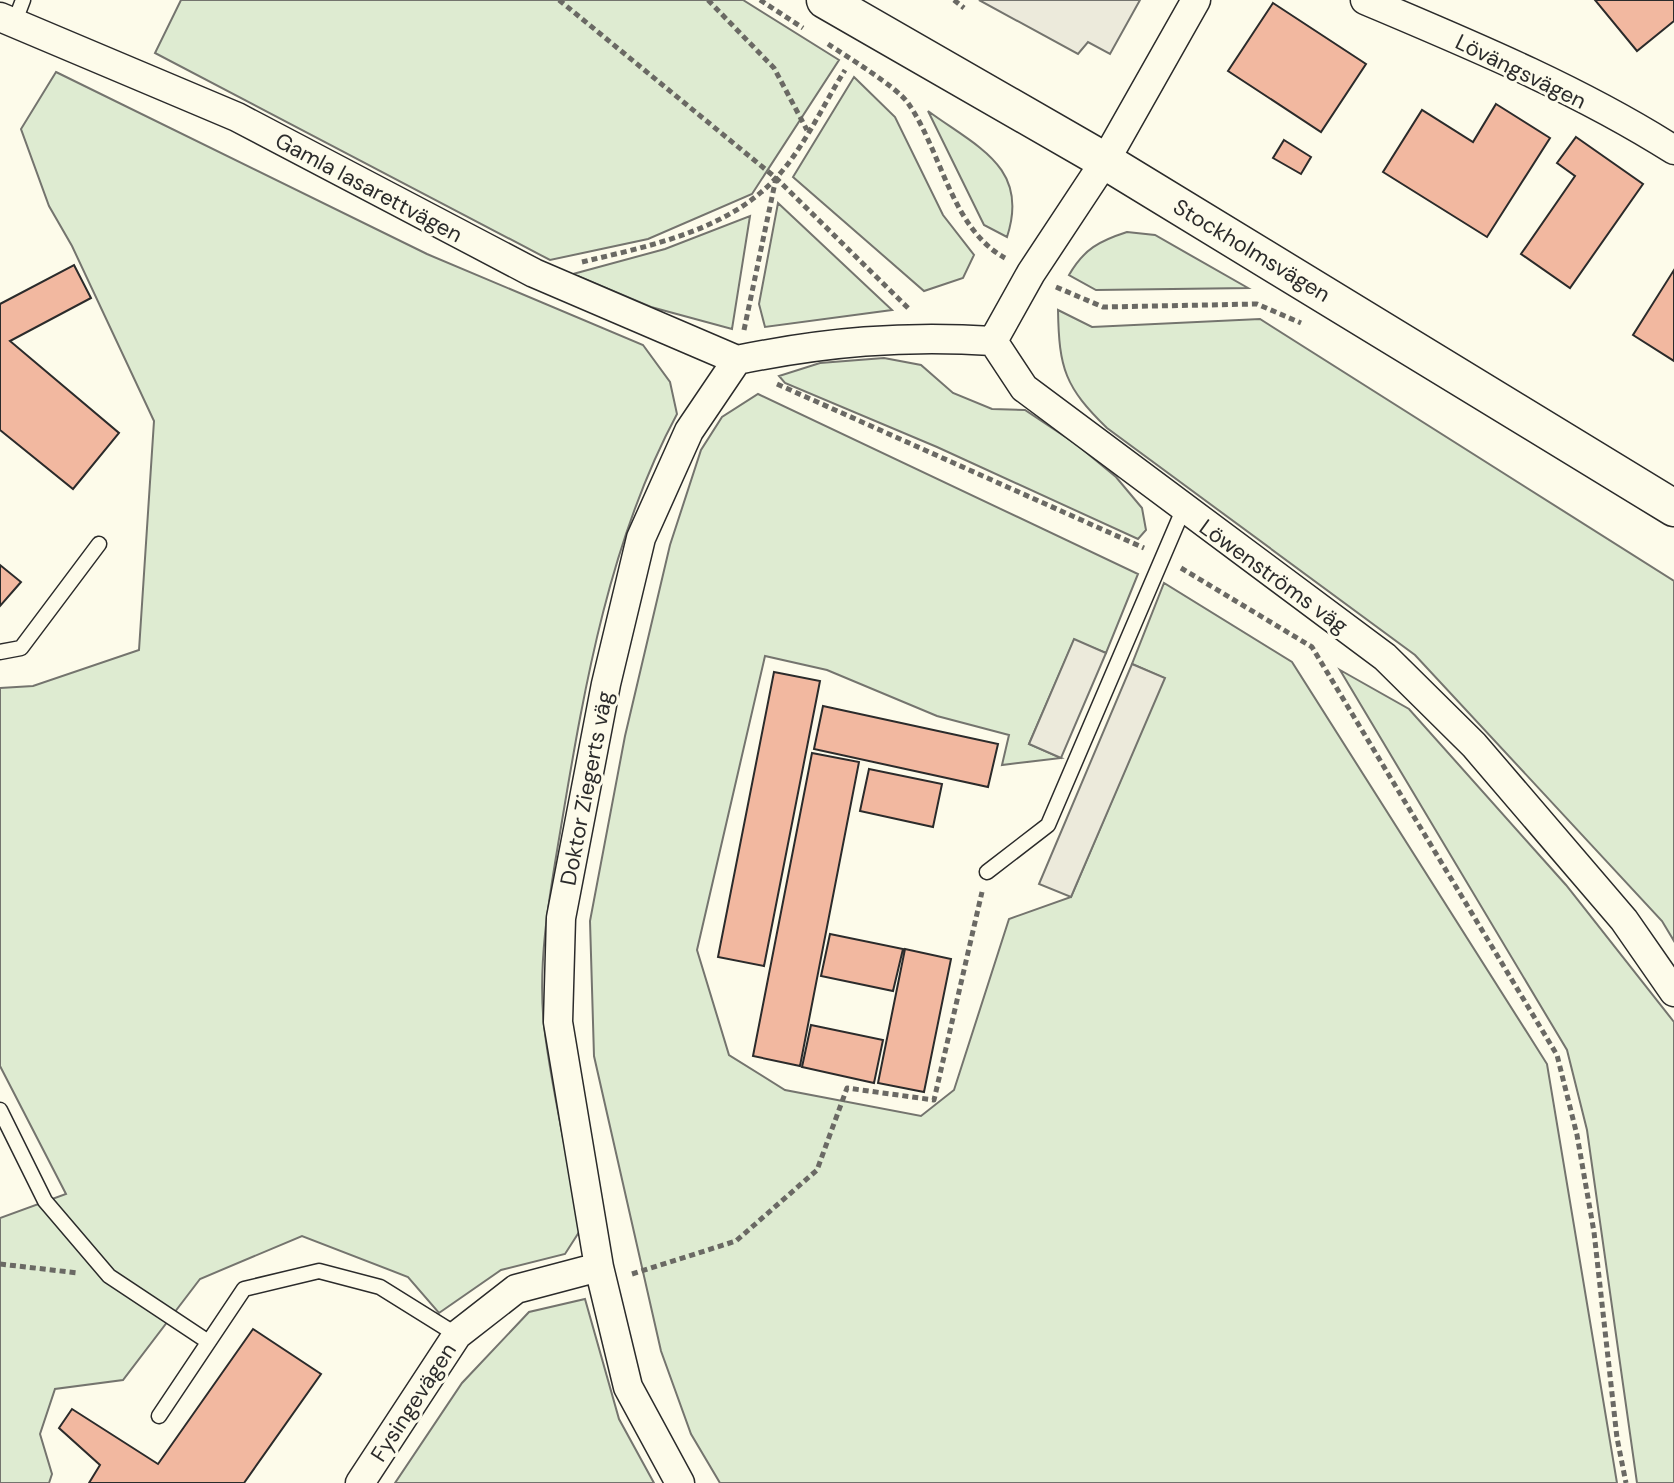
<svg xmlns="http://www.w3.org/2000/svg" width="1674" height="1483" viewBox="0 0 1674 1483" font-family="'DM Sans',sans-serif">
<rect width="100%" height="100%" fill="#fdfbea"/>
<path fill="#deebd1" stroke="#74746e" stroke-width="2" d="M181 0H743L839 60 752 194 648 239 550 260 155 53Z
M56 72 427 254 643 345 670 382 677 414C610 539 585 683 562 821 551 888 537 957 544 1026 552 1094 569 1162 581 1229L565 1254 501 1270 439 1313 408 1277 302 1236 200 1279 123 1380 55 1389 40 1434 52 1474 49 1483H0V1218L66 1194 0 1066V688L33 686 139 650 154 421 72 246 49 206 21 129Z
M854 77 895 117 943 215 974 255 963 278 924 291 793 177Z
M928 111C977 147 1030 167 1007 237L984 225Z
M778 203 892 310 765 327 759 304Z
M750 216 732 329 651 307 573 274 665 249Z
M1127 232 1155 235 1248 288 1096 290 1069 275C1084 249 1099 241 1127 232Z
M1058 310 1092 327 1260 319 1674 581V941L1662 921 1415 655 1107 428C1065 387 1059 369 1058 310Z
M884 358 921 365 953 393 992 409 1025 410 1076 444 1116 477 1142 508 1146 530 1138 539 937 447 785 383 779 376 820 363Z
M758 394 1138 574 1106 653 1074 640 1029 744 1061 758 1002 765 1009 735 937 716 827 670 765 656 697 950 729 1055 785 1090 921 1116 954 1090 1009 919 1071 897 1164 678 1132 664 1164 583 1292 662 1547 1064 1617 1483H720L691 1434 661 1351 594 1056 590 921 625 736 670 545 701 450 722 417Z
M1340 670 1409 709 1566 885 1674 1022V1483H1637L1587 1130 1567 1050Z
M585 1299 619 1419 654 1483H395L462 1383 529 1312Z"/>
<path fill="#eceadb" stroke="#74746e" stroke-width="2" d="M979 0H1140L1110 54 1088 42 1078 54Z
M1074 639 1106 653 1061 758 1029 744Z
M1132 664 1165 678 1071 897 1039 884Z"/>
<path fill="#f2b8a0" stroke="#2b2b2b" stroke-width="2" d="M1595 0H1674V21L1637 51Z
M1273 3 1366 64 1321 132 1228 71Z
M1496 104 1550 138 1487 237 1383 172 1422 110 1473 142Z
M1576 137 1643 184 1570 288 1521 254 1575 176 1557 163Z
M1284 140 1311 157 1301 174 1273 158Z
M74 265 91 298 10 341 119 433 73 489 0 430V304Z
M1674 270V361L1633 335Z
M0 565 21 582 0 606Z
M774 672 820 681 764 966 718 957Z
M823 706 998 744 988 787 814 749Z
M812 753 859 762 800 1066 753 1056Z
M869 769 942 784 933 827 860 811Z
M830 934 903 949 893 991 821 976Z
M905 949 951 959 924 1092 878 1083Z
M811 1025 883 1040 874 1083 802 1067Z
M253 1329 321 1374 244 1483H89L100 1465 59 1428 72 1409 158 1464Z"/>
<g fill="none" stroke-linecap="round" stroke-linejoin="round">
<g stroke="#2b2b2b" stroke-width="17">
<path id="service" d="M15 21 23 0
M0 652 21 648 99 544
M987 872 1048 825 1183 510
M0 1110 45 1201 109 1276 207 1341
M159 1416 244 1289 319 1271 380 1287 457 1335"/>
</g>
<g stroke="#2b2b2b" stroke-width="31">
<path id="minor" d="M1196 0 1105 161 1031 273 993 341 1024 388 1385 657 1474 745 1624 920 1674 992
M1365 0C1469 44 1578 89 1674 150
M0 17 237 117 534 273 737 360
M360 1483 457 1335 516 1289 599 1267
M680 1483 628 1387 599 1267 558 1022 561 918 606 684 641 538 689 431 737 360C825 342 904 335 993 341"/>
</g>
<g stroke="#2b2b2b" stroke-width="39">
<path id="tertiary" d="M825 0 1105 161 1674 508"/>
</g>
<path stroke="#6a6964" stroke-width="5" stroke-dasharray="6 4" stroke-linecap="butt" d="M559 0 776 178 909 309
M708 0 774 68 807 130
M760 0 803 28
M954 0 964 8
M828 44C846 56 897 87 908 103 942 152 951 228 1005 258
M582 262C649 246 727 231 776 178 804 148 823 105 845 70
M1056 287 1103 307 1257 304 1301 323
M744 330 776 178
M777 384 1144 548
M1181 568 1312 647 1557 1055 1577 1135 1594 1232 1617 1438 1626 1483
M0 1264 78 1273
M632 1274 736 1241 817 1170 847 1088 934 1100 982 892"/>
<use href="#service" stroke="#fdfbea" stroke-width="14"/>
<use href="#minor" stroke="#fdfbea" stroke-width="28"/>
<use href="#tertiary" stroke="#fdfbea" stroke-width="36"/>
</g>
<g text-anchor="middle" stroke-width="6" stroke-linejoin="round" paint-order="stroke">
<g font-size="22" fill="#2b2b2b" stroke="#fdfbea">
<text transform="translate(1521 71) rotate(26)" y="8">Lövängsvägen</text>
<text transform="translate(369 187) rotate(28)" y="8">Gamla lasarettvägen</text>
<text transform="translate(1252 250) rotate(31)" y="8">Stockholmsvägen</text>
<text transform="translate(1274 576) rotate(36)" y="8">Löwenströms väg</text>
<text transform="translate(586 788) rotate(-79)" y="8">Doktor Ziegerts väg</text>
<text transform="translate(413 1402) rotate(-57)" y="8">Fysingevägen</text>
</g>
</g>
</svg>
